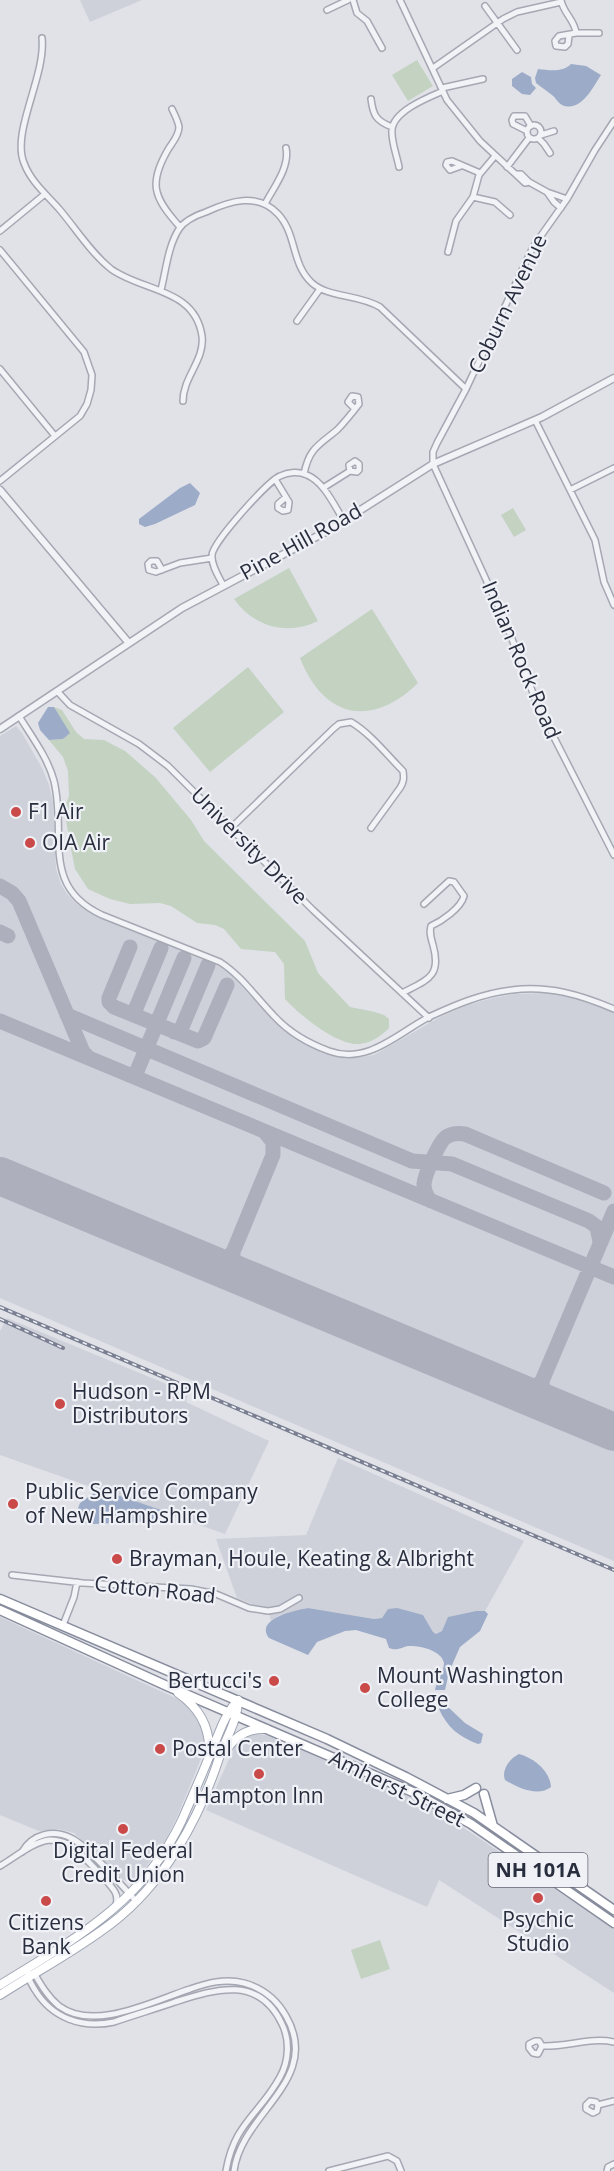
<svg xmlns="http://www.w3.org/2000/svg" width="614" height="2171" viewBox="0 0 614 2171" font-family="'Open Sans',sans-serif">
<rect width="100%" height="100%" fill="#e0e2e8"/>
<path fill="#ced1da" d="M80 0H142L90 22Z
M16 726 22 733 42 768 49 785 53 803 56 869 61 884 67 894 78 905 101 918 219 966 228 972 274 1021 296 1037 325 1054 345 1059 374 1055 440 1017 465 1006 489 999 514 994 549 993 585 1000 614 1013V1561L0 1298V736Z
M7 1318 188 1393 186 1402 269 1441 225 1534 0 1455V1331Z
M338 1458 524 1541 485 1611H476L449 1617 442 1631 436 1634 433 1632 423 1615 385 1614 382 1618 374 1619 308 1608 278 1616 271 1621 267 1607 254 1605 237 1598 216 1539 306 1535Z
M0 1617 182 1701 189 1707 201 1726 205 1742 203 1754 177 1817 166 1840 136 1880 131 1882 123 1880 74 1833 59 1829 39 1831 0 1815Z
M256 1734 271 1736 416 1800 458 1824 614 1929V1993L439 1880 427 1907 206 1810 235 1746 244 1738Z"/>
<path fill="#c3d2c1" d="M417 60 433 86 408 101 392 75Z
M513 508 526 530 514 537 501 515Z
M289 568 318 621C287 636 254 627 234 599Z
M372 609 418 683C372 728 324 719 300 658Z
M248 667 284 712 210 772 173 728Z
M54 707 62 710 76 732 84 739 104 740 125 751 155 777 191 820 204 841 305 941 318 973 350 1007 375 1012 384 1015 389 1019V1028C381 1036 371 1043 360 1044 337 1046 300 1015 285 999L284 964 275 952 241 949 224 929 215 925 197 923 171 906 160 903 130 904 110 899 88 889 75 869 71 849 64 809 69 796 68 771 63 757 49 740 63 739 69 733Z
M380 1940 390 1969 361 1979 351 1950Z"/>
<path fill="#9cabc7" d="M571 64 586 66 601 75C593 87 581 113 562 105 558 103 556 98 552 95 547 91 541 87 536 83L535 78 538 69C549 70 562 73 571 64Z
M522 72 531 77 532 84 536 88 530 95 522 94 512 86V79Z
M190 483 200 493 195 505 155 524 145 527 139 524V519L180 488Z
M48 707H54L70 733 63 739 49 740 40 730 38 723Z
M98 1490 108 1492 161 1510 164 1514V1519L159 1521 93 1524 84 1523 77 1511 80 1503Z
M308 1608 374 1619 382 1618 388 1609 397 1608 423 1615 433 1632 436 1634 442 1631 448 1617 476 1611H485L488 1614 480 1631 460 1647 449 1672 445 1690H435C436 1682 444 1672 444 1663 442 1650 418 1645 408 1646 400 1648 397 1651 389 1648L386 1639 356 1630 345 1631 317 1642 308 1655 269 1638C254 1619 296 1610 308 1608Z
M441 1705 447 1706 465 1723 483 1734 481 1743 478 1744C459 1737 447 1727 439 1709Z
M519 1754C534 1758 550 1771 551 1787 538 1797 518 1788 505 1780 501 1770 510 1758 519 1754Z"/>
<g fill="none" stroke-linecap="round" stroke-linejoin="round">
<path stroke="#adb0bc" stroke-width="15" d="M0 886 12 893 19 901 83 1052 89 1058
M0 932 8 936
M130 947 109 998V1002L114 1007 198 1041 204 1038 227 985
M67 1015 412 1161 452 1164 589 1221 597 1227 600 1242
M139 1017 136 1013V1008L161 948
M0 1021 614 1277
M174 1032H178L182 1027 208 965
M129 1075 134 1074 137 1071 184 958
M431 1201C426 1196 424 1191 424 1184 425 1174 439 1142 446 1137 452 1133 458 1133 465 1134L604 1193
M233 1252V1263L245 1277
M201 1259C214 1262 223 1264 233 1252L273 1155V1142L265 1132
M542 1381 543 1395 556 1407
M517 1391 532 1390 542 1381 614 1211"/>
<path stroke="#adb0bc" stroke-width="38" d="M0 1176 614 1432"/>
<g stroke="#a5a8b2" stroke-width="8">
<path id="minor" d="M353 0 357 13 367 21 382 48
M400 0 447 100 480 141 525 183 529 182 547 192 567 199
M561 0C563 13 575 20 576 33
M485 6 517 50
M327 10 348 0
M569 36 568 44 565 47 556 46 555 41 559 36 576 33H599
M42 38C46 76 11 132 24 163 31 182 47 195 60 210 76 229 91 253 111 269 143 292 195 288 202 336 205 360 183 377 183 401
M433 68 503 19 517 12 561 2
M442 88 483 79
M371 99C373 115 376 121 392 127
M172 109C175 115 178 121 179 127 179 135 173 142 169 148 148 183 153 197 180 227
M614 121 595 150 567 199 533 247 466 389 437 443 433 452V464L505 621 538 706 614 855
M527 132a7 7 0 1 1 14 0a7 7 0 1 1-14 0Z
M527 131 513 124 512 120 514 116H525L531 126
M541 135 554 131
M538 138 544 144 550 153
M461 166 450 170 446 165 447 162 452 161 480 173
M399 167C397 156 391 141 392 130 393 111 429 97 443 91
M507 167 529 138
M516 174H521L529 182
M547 192 554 202 561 208
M473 197 495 202 510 215
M265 204C274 187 290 167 286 148
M0 231 45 194
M0 250 84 352 92 375 91 390 87 404 80 416 0 481
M448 252 456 221 473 197 479 175 495 156
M161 290C166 270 168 246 179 229 185 220 197 215 206 212 230 201 257 192 278 214 297 234 291 264 312 283 329 298 358 294 380 307L466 389
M297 321 320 289
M0 369 55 436
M535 420 595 540 604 582 614 605
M304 474C309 448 319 445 337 430 345 422 352 413 359 404L358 397 352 396 348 402 355 409
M275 479 289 502 288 510 283 511 278 508V504L286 497
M323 488 350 471 357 472 359 470V464L355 461 349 465 350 471
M570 490 614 468
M162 570 157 561H151L148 564 149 570 156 572 180 563 212 558
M223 585C219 577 211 565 212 555 213 542 267 482 280 476 288 472 299 471 307 475 324 482 334 505 344 521
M57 691 70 705 139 744 168 766 313 910 429 1018
M19 716C32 737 48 758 54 781 67 835 40 886 102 915L220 962C242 976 257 999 275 1017 289 1032 310 1044 329 1051 368 1065 398 1033 429 1017 455 1005 483 993 512 990 548 985 581 995 614 1009
M232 827 333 729 339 724 351 722C371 734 387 755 403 771 404 778 404 782 400 788L371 828
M402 993C427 980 442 977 433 945 431 938 429 933 431 926 442 921 461 908 464 896L454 882 449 881 424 904
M12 1575 83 1583 191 1589 216 1594 249 1608 268 1611 280 1609 299 1598
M63 1625 74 1597 77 1582
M22 1852C32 1834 53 1829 71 1838 88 1846 122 1886 136 1901
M0 1866C14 1858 34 1841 50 1840 56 1840 63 1842 68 1844 78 1850 109 1882 115 1892 118 1897 117 1901 116 1906
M29 1967C26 1976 30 1982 35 1990 52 2018 82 2029 114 2022 134 2015 155 2009 175 2002 216 1989 259 1975 282 2024 290 2040 289 2061 280 2077 260 2114 234 2123 226 2171
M34 1973C41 1985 48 1997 59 2006 94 2032 153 2001 190 1989 207 1983 225 1978 244 1983 262 1988 277 2000 286 2016 323 2080 241 2113 234 2171
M542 2046 538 2054 533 2053 529 2048V2044L535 2041H539L542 2046C568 2047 590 2037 614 2042
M598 2105 597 2111 593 2113 586 2109V2105L590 2101 596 2102 598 2105 614 2101
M329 2171 388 2156 397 2161 401 2171
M607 2171 608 2167 614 2164"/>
</g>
<g stroke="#a5a8b2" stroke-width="9">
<path id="tertiary" d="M0 490 128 642
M0 729 182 608 329 530 433 464 542 417 614 378"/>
</g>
<g stroke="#9fa5b4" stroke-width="10">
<path id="primary" d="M178 1693C198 1707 210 1726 209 1751
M225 1753C234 1736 247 1728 266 1729
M0 1985C73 1940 144 1902 182 1820 192 1797 202 1775 211 1752 219 1734 224 1715 238 1700
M0 1995C37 1971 77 1950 112 1923 163 1884 198 1821 218 1761 224 1741 238 1721 238 1700"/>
</g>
<g stroke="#888d9e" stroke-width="11">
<path id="trunk" d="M0 1599 327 1739 406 1777 474 1813 614 1910
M0 1610 167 1686 415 1793 471 1824 614 1923
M484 1794 493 1826
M447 1799 464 1795 476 1788"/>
</g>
<use href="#minor" stroke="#f2f3f7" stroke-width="5"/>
<use href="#tertiary" stroke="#f2f3f7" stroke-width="6"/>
<use href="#primary" stroke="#fff" stroke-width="8"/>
<use href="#trunk" stroke="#fff" stroke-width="8"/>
<g stroke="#7a7f91" stroke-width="4">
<path id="rail" d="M0 1307 614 1570
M0 1319 63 1348"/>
</g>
<use href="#rail" stroke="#eff1f6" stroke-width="1.5" stroke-dasharray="4.5" stroke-linecap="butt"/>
</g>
<g fill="#ca4949" stroke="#eff1f6" stroke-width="2">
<circle cx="16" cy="812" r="6"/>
<circle cx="30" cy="843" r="6"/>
<circle cx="60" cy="1404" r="6"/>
<circle cx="13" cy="1504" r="6"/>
<circle cx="117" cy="1559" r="6"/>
<circle cx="274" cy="1681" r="6"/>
<circle cx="365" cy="1688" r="6"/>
<circle cx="160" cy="1749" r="6"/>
<circle cx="259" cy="1774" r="6"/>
<circle cx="123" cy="1829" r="6"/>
<circle cx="538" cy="1898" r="6"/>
<circle cx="46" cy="1901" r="6"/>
</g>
<g text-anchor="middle" stroke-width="4.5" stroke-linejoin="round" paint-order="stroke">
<rect fill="#eff1f6" stroke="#646876" stroke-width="1.5" x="488.5" y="1853" width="99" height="34" rx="4.5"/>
<g font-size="20" font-weight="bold" fill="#292e3f">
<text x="538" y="1877">NH 101A</text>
</g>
<g font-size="21" fill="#292e3f" stroke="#eff1f6">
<text transform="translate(508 304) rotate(-64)" y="7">Coburn Avenue</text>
<text transform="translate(301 542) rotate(-29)" y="7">Pine Hill Road</text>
<text transform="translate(521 660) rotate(67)" y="7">Indian Rock Road</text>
<text transform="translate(249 846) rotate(45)" y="7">University Drive</text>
<text transform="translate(155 1590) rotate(6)" y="7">Cotton Road</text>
<text transform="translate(397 1789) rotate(26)" y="7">Amherst Street</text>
</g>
<g font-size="21" fill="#292e3f" stroke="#eff1f6" text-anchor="start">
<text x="28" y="819">F1 Air</text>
<text x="42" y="850">OIA Air</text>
<text x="72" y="1399">Hudson - RPM<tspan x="72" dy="24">Distributors</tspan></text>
<text x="25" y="1499">Public Service Company<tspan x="25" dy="24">of New Hampshire</tspan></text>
<text x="129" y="1566">Brayman, Houle, Keating &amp; Albright</text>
<text x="377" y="1683">Mount Washington<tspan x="377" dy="24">College</tspan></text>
<text x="262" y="1688" text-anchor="end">Bertucci's</text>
<text x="172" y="1756">Postal Center</text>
<text x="259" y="1803" text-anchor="middle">Hampton Inn</text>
<text x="123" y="1858" text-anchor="middle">Digital Federal<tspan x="123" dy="24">Credit Union</tspan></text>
<text x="538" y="1927" text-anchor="middle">Psychic<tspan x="538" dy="24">Studio</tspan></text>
<text x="46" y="1930" text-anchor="middle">Citizens<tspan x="46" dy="24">Bank</tspan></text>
</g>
</g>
</svg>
